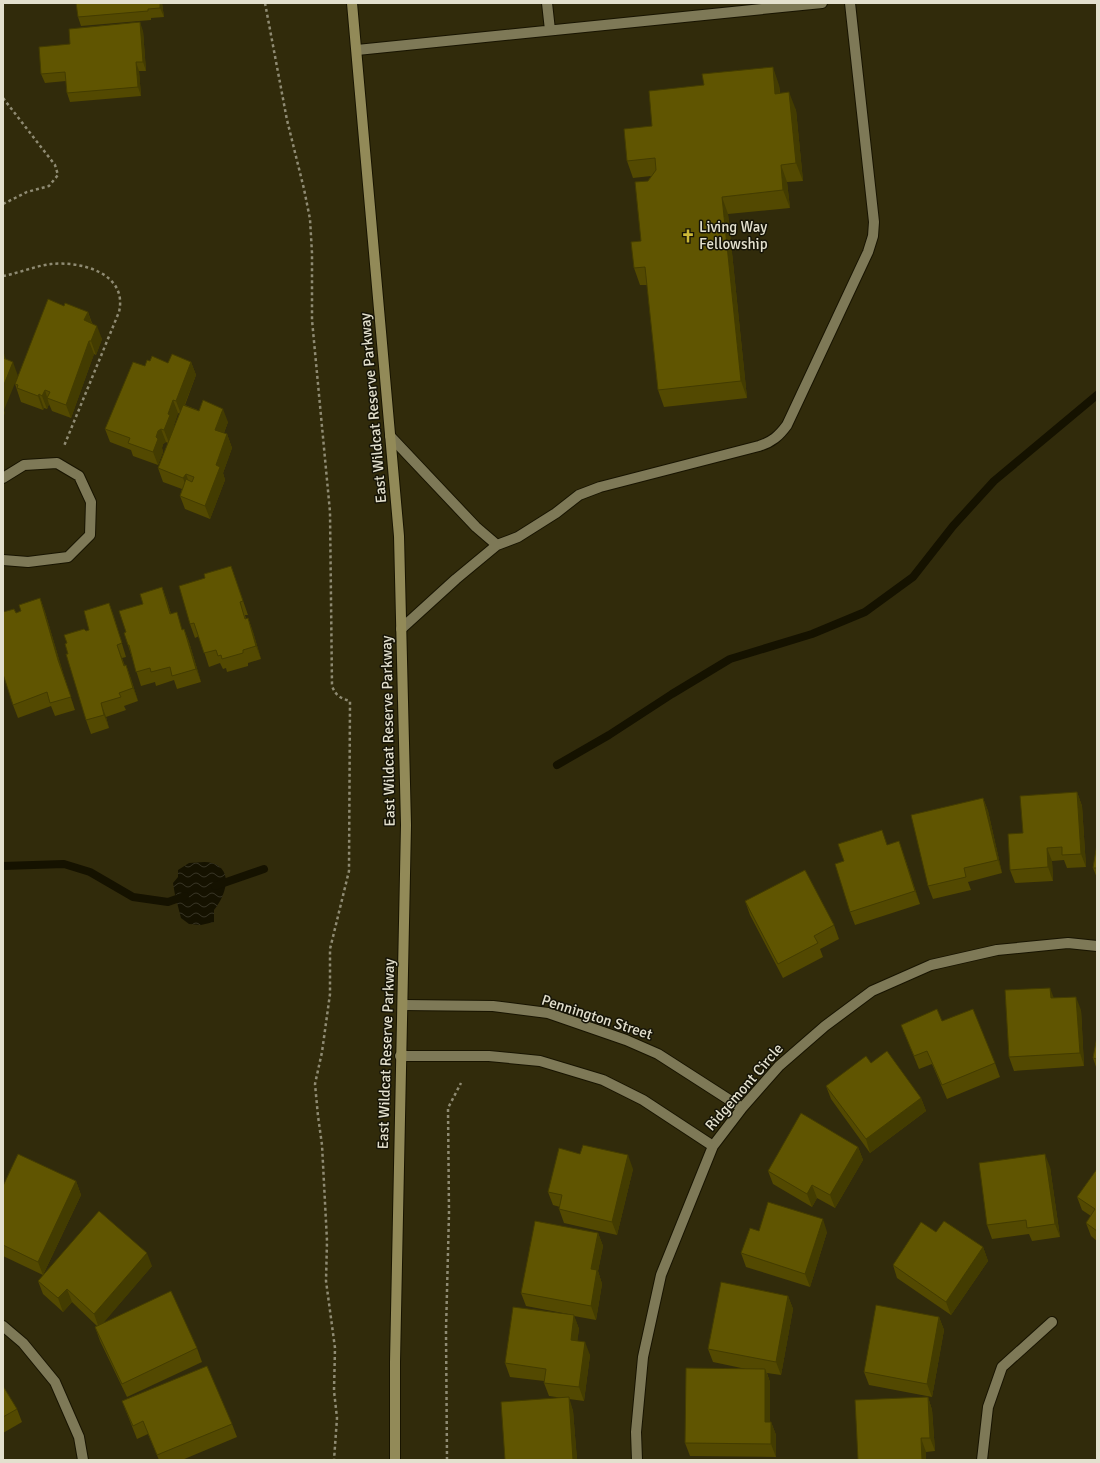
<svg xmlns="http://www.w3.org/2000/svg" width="1100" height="1463" viewBox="0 0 1100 1463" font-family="Signika,sans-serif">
<defs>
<pattern id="water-waves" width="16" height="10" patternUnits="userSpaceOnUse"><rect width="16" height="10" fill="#151200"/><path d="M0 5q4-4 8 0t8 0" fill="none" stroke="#373424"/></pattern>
</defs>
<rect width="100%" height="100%" fill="#312b0b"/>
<path fill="url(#water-waves)" d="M189 863C196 863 205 861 212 863 235 870 225 897 214 910V922L201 925 189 924 181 918 175 895 173 883 178 877V870Z"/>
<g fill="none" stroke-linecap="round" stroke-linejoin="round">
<path stroke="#151200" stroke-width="8" d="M557 765 609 735 672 694 730 659 812 634 865 612 913 577 953 526 994 481 1097 395
M3 866 64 864 90 872 133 897 168 902 185 896
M215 886 264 869"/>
<g stroke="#181400" stroke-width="12">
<path id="lane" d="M547 3 550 30
M357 50 822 3
M390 436 476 527 497 545
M401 629 456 579 497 545 518 537 556 513 579 495 600 487 759 446C772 442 779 436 787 425L868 252 873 236 874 222 850 3"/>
</g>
<g stroke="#181400" stroke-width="12">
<path id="street" d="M3 478 24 465 57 463 79 476 91 502 90 535 68 557 28 562 3 560
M403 1005 493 1006 548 1013 626 1040 658 1054 742 1108
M400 1056H489L540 1061 603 1080 643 1100 713 1146
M3 1326 23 1343 55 1382 79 1437 83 1460
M637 1460 636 1432 643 1357 661 1275 713 1146 742 1108 779 1066 825 1026 872 991 931 965 997 950 1068 943 1097 946
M982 1460 988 1407 1002 1367 1052 1322"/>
</g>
<g stroke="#181400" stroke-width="12">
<path id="secondary" d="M352 3 399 536 406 825 395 1362V1460"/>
</g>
<path stroke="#8f8b73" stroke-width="2.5" stroke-dasharray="3 3" stroke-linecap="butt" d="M265 3 287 120 304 189 310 219 312 253V320L330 512 332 686C336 696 340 698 350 701L349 871 330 949V994L322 1052 315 1084 318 1116 322 1145 327 1241 326 1281 335 1348 334 1391 337 1418 334 1460
M3 98 55 165 58 175 49 186 27 192 3 204
M3 276C19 273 35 266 51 264 81 261 128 273 119 312L64 446
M447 1460 446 1330 449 1213 448 1108 461 1083"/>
<use href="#lane" stroke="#7e7957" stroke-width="10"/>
<use href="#street" stroke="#7e7957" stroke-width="10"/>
<use href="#secondary" stroke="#928a58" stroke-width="10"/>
</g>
<path fill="#534901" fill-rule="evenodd" d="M162 3 164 17 151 18V20L81 26 78 17Z
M143 31 146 71H139L141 96 70 102 67 93 66 81 45 83 41 74 70 44Z
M779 85 780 93 796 110 803 181 787 182 790 208 728 214 747 398 664 407 658 390 647 285H640L634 268 641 241 648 181 651 176 633 178 627 161Z
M64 306 88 312 92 323 102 339 96 355 94 354 71 418 52 411 49 404 47 409 44 408 43 410 21 402 15 384Z
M150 361 168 363 191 362 196 375 185 405 228 422 224 433 227 434 232 448 223 473 225 480 210 519 185 509 180 496 182 489 163 482 158 468 168 443 166 442 163 444 162 448 163 452 158 465 133 456 131 450 110 442 105 429 145 366ZM178 413 180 414 174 427V425Z
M231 566 248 615H245L246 619 248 618 253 632 261 659 248 663V666L227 672 226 668 223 669 220 663 209 667 199 636 195 638 190 624 205 578Z
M162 587 167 601 171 614 183 630 184 629 189 642 201 682 177 689 174 680 156 686 155 682 141 686 128 645 126 632 143 604Z
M40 598 45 612 63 673 75 710 55 716 51 706 18 718 13 705 16 613 21 611Z
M109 603 114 617 126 657 122 658 125 666 126 665 131 679 138 701 124 706 126 710 106 717 109 728 91 734 86 720 68 654 67 643 86 631 89 630Z
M1077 792 1082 806 1086 867 1067 868 1064 860 1052 861 1053 881 1015 883 1010 870 1023 833Z
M983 798 988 811 1002 873 968 882 971 890 933 899 928 886Z
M899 841 920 904 855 925 850 912 844 861Z
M1097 844V878L1093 868Z
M745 901 834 925 839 939 820 949 823 957 783 978 750 915Z
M1054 998 1081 1010 1084 1066 1014 1071 1009 1057Z
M942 1021 995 1063 1000 1077 947 1099 932 1064 919 1069 901 1025Z
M1097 1037V1070L1093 1058Z
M871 1063 921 1098 926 1111 870 1153 831 1099 826 1086Z
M858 1147 863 1160 835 1208 817 1198 812 1207 773 1184 768 1171Z
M1050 1167 1060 1237 1032 1241 1029 1234 992 1239 987 1225Z
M633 1169 617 1235 564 1223 559 1209 560 1207 553 1205 548 1192Z
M1097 1169V1241L1091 1236 1086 1223 1091 1216 1082 1210 1077 1197Z
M76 1181 81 1195 43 1275 3 1256V1186Z
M759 1231 827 1232 810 1287 746 1267 741 1253Z
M936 1232 983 1247 988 1261 951 1315 897 1278 893 1265Z
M598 1233 603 1246 598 1271 602 1284 596 1320 574 1316 579 1329 577 1341 590 1355 584 1401 569 1399 573 1411 577 1460H505L563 1398 549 1396 544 1383V1381L510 1377 505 1363 568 1314 526 1306 521 1293Z
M152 1266 102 1324 197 1348 202 1362 127 1397 100 1341 95 1327 97 1326 72 1302 63 1312 43 1294 38 1281Z
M788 1296 793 1309 781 1375 767 1373 770 1382V1422H771L776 1435V1457L690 1456 685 1443 746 1369 713 1362 708 1349Z
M939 1317 944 1330 932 1397 869 1385 864 1372Z
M3 1386 17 1409 22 1422 3 1433Z
M928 1397 932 1410 935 1451 926 1452V1460H858Z
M122 1401 232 1424 237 1437 182 1460H159L148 1434 137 1439Z"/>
<path fill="#433c01" d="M160 3H162L164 17 160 8Z
M140 22 143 31 146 71 143 62Z
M136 62 139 71 141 96 138 87Z
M773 67 779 85 781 111 775 94Z
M789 92 796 110 803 181 796 163Z
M781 165 787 182 790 208 783 190Z
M722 197 728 214 747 398 741 381Z
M88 312 92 325 84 320Z
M97 326 102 339 96 355 91 341Z
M89 341 94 354 71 418 66 405Z
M3 354H4L9 367 4 365Z
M13 362 18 376 4 410 5 413 3 418V387Z
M191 362 196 375 181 414 176 401Z
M45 390 49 404 47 409 42 396Z
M39 394 44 408 43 410 38 396Z
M173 400 178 413 174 425 175 428 169 443 164 430 168 414Z
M223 409 228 422 220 443 215 430Z
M161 429 166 442 163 444 162 448 163 452 158 465 153 452 156 437 158 431Z
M227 434 232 448 223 473 225 480 210 519 205 506 216 465Z
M186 474 191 488 188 492 183 478Z
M162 587 167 601 175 627 170 614Z
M40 598 45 612 63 673 75 710 58 660Z
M248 618 253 632 261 659 256 646Z
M184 629 189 642 201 682 196 669Z
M117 645 122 658 129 680 124 666Z
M126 665 131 679 138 701 133 688Z
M101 703 106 717 109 728 104 715Z
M1077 792 1082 806 1086 867 1081 854Z
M983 798 988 811 1002 873 998 860Z
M899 841 904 855 920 904 915 891Z
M1047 848 1052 861 1053 881 1048 867Z
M1050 988 1055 1001 1051 998Z
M1076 997 1081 1010 1084 1066 1080 1053Z
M921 1098 926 1111 870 1153 866 1139Z
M858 1147 863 1160 835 1208 830 1195Z
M1045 1154 1050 1167 1060 1237 1055 1224Z
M628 1155 633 1169 617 1235 612 1222Z
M76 1181 81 1195 43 1275 38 1262Z
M812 1185 817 1198 812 1207 807 1194Z
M823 1219 827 1232 810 1287 805 1274Z
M598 1233 603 1246 598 1271 602 1284 596 1320 591 1306V1269Z
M983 1247 988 1261 951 1315 946 1302Z
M147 1253 152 1266 99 1328 94 1314Z
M67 1289 72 1302 63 1312 58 1298Z
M788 1296 793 1309 781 1375 776 1362Z
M574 1315 579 1329 576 1353 571 1340Z
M939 1317 944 1330 932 1397 927 1384Z
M585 1342 590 1355 584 1401 579 1387Z
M765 1369 770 1382V1435L765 1422Z
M569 1397 573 1411 577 1460H573Z
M928 1397 932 1410 935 1451 930 1438Z
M771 1422 776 1435V1457L771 1444Z
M921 1438 926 1452V1460H922Z"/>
<path fill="#605501" stroke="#433c01" d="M76 3H160V8L148 9V11L78 17Z
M140 22 143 62H136L138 87 67 93 65 72 41 74 39 47 70 44 69 29Z
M773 67 775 94 789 92 796 163 781 165 783 190 722 197 741 381 658 390 645 267 634 268 631 242 641 241 635 182 648 181 656 170 655 158 627 161 624 129 652 126 649 91 704 85 702 74Z
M48 299 64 306 65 303 88 312 84 320 97 326 91 341H89L66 405 47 398 50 392 45 390 42 396 39 394 38 396 17 388 18 385 15 384Z
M3 353 4 354 3 358 13 362 3 387Z
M172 354 191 362 176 401 173 400 168 414 170 415 164 430 161 429 158 431 156 437 158 439 153 452 128 443 130 438 105 429 133 362 145 366 147 360 150 361 152 356 168 363Z
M203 400 223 409 215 430 227 434 216 465 220 467 205 506 180 496 186 479 192 482 194 477 186 474 183 478 158 468 183 405 199 411Z
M231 566 243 601 240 602 245 619 248 618 256 646 243 650V653L222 659 221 655 218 656 216 650 204 653 194 623 190 624 179 586 205 578 204 574Z
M162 587 170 614 177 612 182 630 184 629 196 669 172 676 170 667 151 672 150 668 136 672 129 645H128L124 633 126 632 119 611 143 604 140 594Z
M40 598 58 660 71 697 50 703 47 692 13 705 3 674V612L14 609 16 613 21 611 19 605Z
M109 603 122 643 117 645 124 666 126 665 133 688 119 693 121 697 101 703 104 715 86 720 66 654H68L65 644 67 643 64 635 84 629 86 631 89 630 84 611Z
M1077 792 1081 854 1062 855V847L1047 848 1048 867 1010 870 1008 834 1023 833 1020 796Z
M983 798 998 860 964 868 966 877 928 886 911 815Z
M882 830 887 845 899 841 915 891 850 912 835 864 844 861 838 844Z
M1097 844V868H1093Z
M805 870 834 925 814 936 818 943 778 964 745 901Z
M1050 988 1051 998 1076 997 1080 1053 1009 1057 1005 990Z
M937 1009 942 1021 973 1009 995 1063 942 1085 927 1051 914 1056 901 1025Z
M1097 1037V1059L1093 1058Z
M887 1051 921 1098 866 1139 826 1086 866 1056 871 1063Z
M801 1113 858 1147 830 1195 812 1185 807 1194 768 1171Z
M583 1145 628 1155 612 1222 559 1209 562 1195 548 1192 559 1148 580 1154Z
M18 1154 76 1181 38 1262 3 1245V1186Z
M1045 1154 1055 1224 1027 1228 1026 1220 987 1225 979 1163Z
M1097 1169V1231L1086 1223 1095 1209 1077 1197Z
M768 1202 823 1219 805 1274 741 1253 750 1228 759 1231Z
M99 1211 147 1253 94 1314 67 1289 58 1298 38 1281Z
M535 1221 598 1233 591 1269 597 1270 591 1306 521 1293Z
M944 1221 983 1247 946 1302 893 1265 921 1222 936 1232Z
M721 1282 788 1296 776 1362 708 1349Z
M171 1291 197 1348 122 1384 95 1327Z
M876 1305 939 1317 927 1384 864 1372Z
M513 1307 574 1315 571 1340 585 1342 579 1387 544 1383 546 1369 505 1363Z
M207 1366 232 1424 157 1455 143 1421 133 1426 122 1401Z
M686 1368 765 1369V1422H771V1444L685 1443Z
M3 1386 17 1409 3 1417Z
M569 1397 573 1460H505L501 1402Z
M928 1397 930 1438H921L922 1460H858L855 1400Z"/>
<defs>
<g id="church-bare" transform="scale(1.08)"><path d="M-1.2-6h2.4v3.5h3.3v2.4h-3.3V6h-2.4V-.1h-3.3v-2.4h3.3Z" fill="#cdb938" stroke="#161407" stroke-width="2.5" paint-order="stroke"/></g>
</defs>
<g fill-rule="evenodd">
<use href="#church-bare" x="688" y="236"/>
</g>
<g text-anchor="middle" stroke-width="3" stroke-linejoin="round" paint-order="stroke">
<g font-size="15" fill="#e3e0ce" stroke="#161407" text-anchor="start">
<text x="699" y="232">Living Way<tspan x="699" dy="17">Fellowship</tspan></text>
</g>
<g font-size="15" fill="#e3e0ce" stroke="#161407">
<text transform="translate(373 408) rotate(-95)" y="5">East Wildcat Reserve Parkway</text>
<text transform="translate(388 731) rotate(-91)" y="5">East Wildcat Reserve Parkway</text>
<text transform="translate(597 1017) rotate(18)" y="5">Pennington Street</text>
<text transform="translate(386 1054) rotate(-88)" y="5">East Wildcat Reserve Parkway</text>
<text transform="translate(744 1087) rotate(-49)" y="5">Ridgemont Circle</text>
</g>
</g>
<rect width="1100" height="1463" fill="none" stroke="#e3e0ce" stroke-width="8"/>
</svg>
